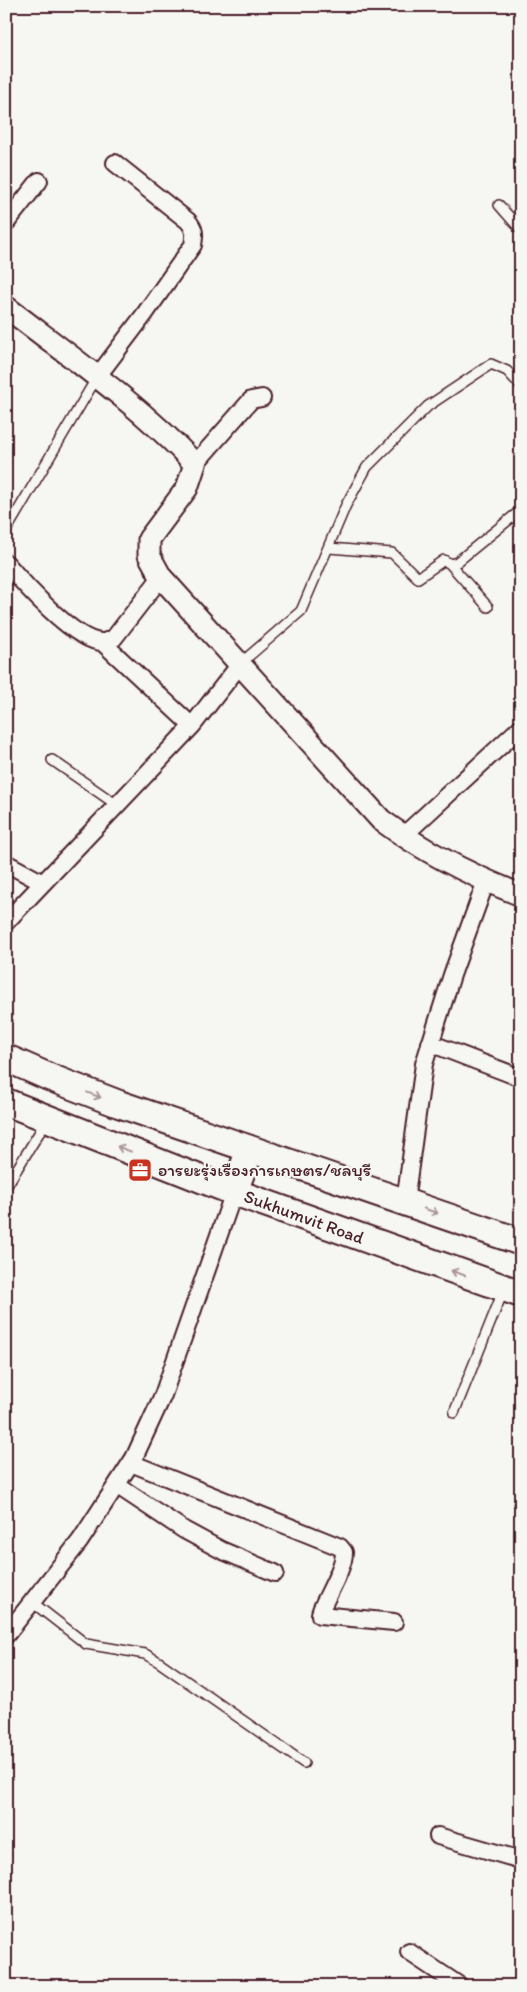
<svg xmlns="http://www.w3.org/2000/svg" width="527" height="1992" viewBox="0 0 527 1992" font-family="Itim,'Playpen Sans Thai',sans-serif">
<rect width="100%" height="100%" fill="#f6f6f2"/>
<filter id="ink" filterUnits="userSpaceOnUse"><feTurbulence type="fractalNoise" baseFrequency=".02" numOctaves="2"/><feDisplacementMap in="SourceGraphic" scale="10" xChannelSelector="R" yChannelSelector="G"/><feConvolveMatrix kernelMatrix="1 2 1 2 8 2 1 2 1" color-interpolation-filters="sRGB"/></filter>
<g filter="url(#ink)">
<g fill="none" stroke-linecap="round" stroke-linejoin="round">
<g stroke="#4a1f2b" stroke-width="12">
<path id="service" d="M499 205 521 230
M6 531 97 377
M329 548 392 553 418 578 444 560 450 564 457 562 521 510
M450 564 488 607
M241 663 301 611 346 505 367 467 428 406 491 364 507 371 521 386
M52 760 117 805
M6 1187 47 1120
M6 1227 7 1228
M454 1413 504 1289
M32 1602 86 1644 145 1654 159 1662 304 1763"/>
</g>
<g stroke="#4a1f2b" stroke-width="20">
<path id="minor" d="M6 223 39 181
M97 377 144 315 193 245C195 234 195 229 188 221L115 163
M195 464 251 400 262 398
M6 563C23 583 76 643 103 642 106 642 111 639 114 638L161 577
M102 642 192 726
M403 836 521 727
M6 863 43 883
M6 922 192 726 241 663
M430 1043 521 1078
M405 1202 424 1064 452 975 486 881
M131 1463 340 1547 344 1552C345 1569 319 1608 320 1615L394 1622
M118 1486 184 1530 221 1550 275 1573
M6 1635 80 1541 134 1458 163 1395 234 1192
M438 1836 521 1860
M409 1952 460 1986"/>
</g>
<g stroke="#4a1f2b" stroke-width="25">
<path id="tertiary" d="M6 307C71 357 139 405 195 464L187 488 149 539V555L161 577 381 820C423 851 472 876 521 895"/>
</g>
<g stroke="#4a1f2b" stroke-width="30">
<path id="primary" d="M6 1058 49 1077 119 1104 521 1242
M6 1102 234 1192 521 1294
M234 1192 250 1149"/>
</g>
<use href="#service" stroke="#f6f6f2" stroke-width="9"/>
<use href="#minor" stroke="#f6f6f2" stroke-width="16"/>
<use href="#tertiary" stroke="#f6f6f2" stroke-width="21"/>
<use href="#primary" stroke="#f6f6f2" stroke-width="26"/>
</g>
<defs><path id="oneway-shaft" d="M-6 0H5M1.5-3L5.5 0L1.5 3" fill="none" stroke-width="1.6" stroke-linecap="round" stroke-linejoin="round" transform="scale(1.25)"/></defs>
<g stroke="#a99598">
<use href="#oneway-shaft" transform="translate(94 1095) rotate(21)"/>
<use href="#oneway-shaft" transform="translate(124 1149) rotate(-159)"/>
<use href="#oneway-shaft" transform="translate(431 1211) rotate(19)"/>
<use href="#oneway-shaft" transform="translate(458 1273) rotate(-161)"/>
</g>
</g>
<defs>
<g id="office-square" transform="scale(1.25)"><rect x="-9" y="-9" width="18" height="18" rx="4" fill="#c8321e" stroke="#f6f6f2"/><path d="M-6-3h4V-5.5h4V-3h4V5H-6ZM-1-4.5V-3h2v-1.5ZM-6 0V1H6V0Z" fill="#fff"/></g>
</defs>
<g fill-rule="evenodd">
<use href="#office-square" x="140" y="1170"/>
</g>
<g text-anchor="middle" stroke-width="4.5" stroke-linejoin="round" paint-order="stroke">
<g font-size="18" fill="#4a1f2b" stroke="#f6f6f2" text-anchor="start">
<text x="158" y="1176">อารยะรุ่งเรืองการเกษตร/ชลบุรี</text>
</g>
<g font-size="18" fill="#4a1f2b" stroke="#f6f6f2">
<text transform="translate(304 1217) rotate(20)" y="6">Sukhumvit Road</text>
</g>
</g>
<rect width="527" height="1992" fill="none" stroke="#f6f6f2" stroke-width="25"/>
<rect x="12" y="12" width="502" height="1967" fill="none" stroke="#4a1f2b" stroke-width="2" filter="url(#ink)"/>
</svg>
